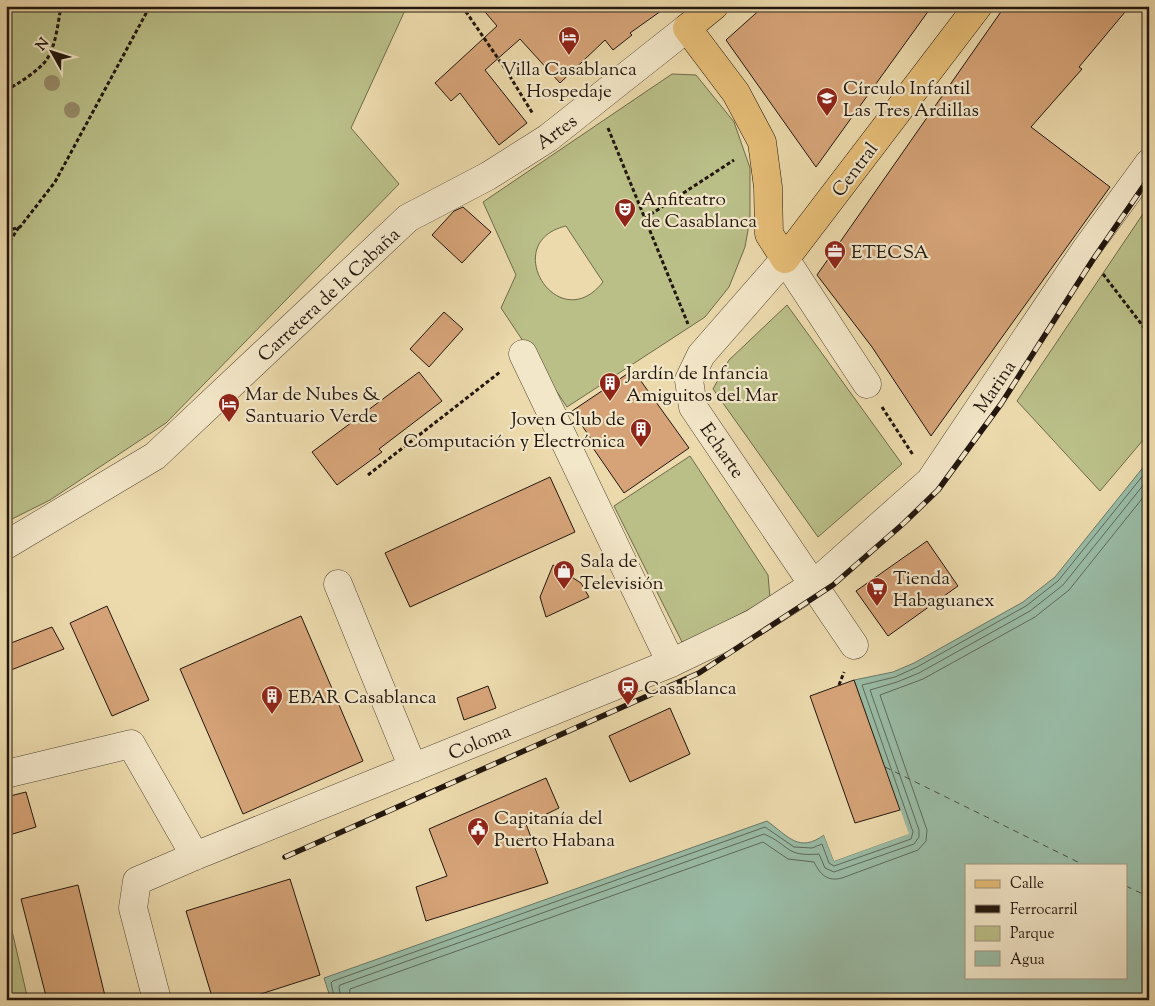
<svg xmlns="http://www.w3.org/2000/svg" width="1155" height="1006" viewBox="0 0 1155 1006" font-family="'Sorts Mill Goudy',serif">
<rect width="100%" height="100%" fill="#ecdaac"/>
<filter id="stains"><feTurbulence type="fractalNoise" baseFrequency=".004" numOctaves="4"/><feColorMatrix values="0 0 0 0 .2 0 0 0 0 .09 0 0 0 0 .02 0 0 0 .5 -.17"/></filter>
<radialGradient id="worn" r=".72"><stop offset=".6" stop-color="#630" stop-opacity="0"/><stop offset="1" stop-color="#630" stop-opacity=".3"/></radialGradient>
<path fill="#babf88" stroke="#6e6a4b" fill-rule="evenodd" d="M6 6H407L351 128 399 184 166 423 50 500 6 522Z
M672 74 696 75 734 122 750 168V219L745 247 729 287 705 317 567 407 501 308 516 275 483 202ZM566 226 603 282C558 339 498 242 566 226Z
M1149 205V433L1100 491 1017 401Z
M787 305 902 464 818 537 713 389 729 360Z
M690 456 768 575 770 598 705 633 682 642 614 506Z
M6 905 28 1000H6Z"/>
<path fill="#99bba5" stroke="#697969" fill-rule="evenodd" d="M1149 460V1000H331L324 978 767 821C789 837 799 853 824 835L834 861 908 834 854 680 893 672 914 663 1023 602 1055 577ZM966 865H1126V977H966Z"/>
<path fill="#ecdaac" d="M854 680 909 834 834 861 824 835 826 834 835 858 906 833Z"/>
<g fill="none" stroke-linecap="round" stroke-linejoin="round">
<path stroke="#5d685a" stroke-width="1" d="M335 1000 331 983 333 981 765 827 794 847 812 848 822 844 829 863 834 866 911 839 913 832 862 685 895 677 917 667 1026 606 1058 581 1149 468
M341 1000 339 987 340 985 764 834C790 845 785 857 819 854L825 868 834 872 914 844 919 837V830L870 690 897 682 919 673 1030 611 1063 585 1149 478
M349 1000 350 989 763 842 788 859 814 862C820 874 827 882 842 878L918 850 926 841 927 830 880 695 923 679 1035 617 1069 590 1149 490"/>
<path stroke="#4b5043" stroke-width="1" stroke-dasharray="6 5" stroke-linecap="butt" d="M885 767 1084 865
M1126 886 1149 897"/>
</g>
<path fill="#d5a377" stroke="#21160e" d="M480 6H668L630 33 632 35 613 50 605 40 560 83 520 39 485 70 527 123 499 145 460 93 451 101 435 83 497 26Z
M764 6H932L816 167 726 40Z
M1005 6H1130L1079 67 1082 69 1031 127 1110 187 931 436 872 347 817 275Z
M463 207 491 232 462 263 432 235 454 211Z
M444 312 463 329 429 367 410 349Z
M633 370 689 448 624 493 593 448 596 446 572 411Z
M419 372 442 401 379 449 382 452 337 485 312 452Z
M550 477 575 532 410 607 385 553Z
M927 541 958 586 888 636 856 591Z
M553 565 581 583 589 597 546 617 540 597Z
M107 606 149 700 112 716 70 623Z
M301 616 363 761 243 814 180 669Z
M52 627 64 649 6 672V645Z
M854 680 900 810 855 823 810 696Z
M488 686 496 708 464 720 457 698Z
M670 708 690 754 630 782 609 736Z
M546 778 559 808 526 824 548 883 426 921 416 887 447 876 429 829Z
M26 792 36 827 6 836V797Z
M290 879 320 975 242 1000H213L186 911Z
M78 885 106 1000H47L21 899Z"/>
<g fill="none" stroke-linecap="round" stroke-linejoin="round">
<g stroke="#544736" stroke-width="29">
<path id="minor" d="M523 354 671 663
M6 545 155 456 408 218 488 176 548 138 687 28
M338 584 413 768
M854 645 693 407 689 380 701 355 785 259 867 384
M6 774 131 744 195 856
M157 1000 133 908 137 881 195 856 671 663 754 623 813 585 930 481 1086 249 1149 163"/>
</g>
<g stroke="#21160e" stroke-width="29">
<path id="major" d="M714 6 687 28 736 93 762 142 768 187 769 234 785 259 978 6"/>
</g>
<path stroke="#21160e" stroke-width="3" stroke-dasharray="4 2.5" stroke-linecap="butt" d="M462 6 506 70 533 114
M6 90C17 85 41 69 47 59 56 45 58 23 61 6
M608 128 688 324
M645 218 734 160
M6 231 20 227 55 182 150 6
M6 247 19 227
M1103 274 1149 334
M882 407 913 455
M368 475 500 372
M839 685 844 672"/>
<use href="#minor" stroke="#f3e7c9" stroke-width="28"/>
<use href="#major" stroke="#e6bd76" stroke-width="28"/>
<g stroke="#21160e" stroke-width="5.5">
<path id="rail" d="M285 857 699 673 833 585 904 523 938 490 1001 404 1092 261 1149 178"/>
</g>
<use href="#rail" stroke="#f3e7c9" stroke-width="4" stroke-dasharray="11" stroke-linecap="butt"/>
</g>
<g fill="#968a69">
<circle cx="52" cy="83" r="8"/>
<circle cx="72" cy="110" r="8"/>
</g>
<defs>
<g id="hotel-pin" transform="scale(1.125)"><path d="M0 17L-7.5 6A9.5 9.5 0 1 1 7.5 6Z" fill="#8f2418" stroke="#f3e7c9"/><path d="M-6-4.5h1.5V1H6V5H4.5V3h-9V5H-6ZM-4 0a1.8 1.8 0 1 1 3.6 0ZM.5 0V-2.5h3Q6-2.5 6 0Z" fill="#fff"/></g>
<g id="school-pin" transform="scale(1.125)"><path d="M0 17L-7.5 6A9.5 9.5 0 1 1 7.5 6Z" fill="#8f2418" stroke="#f3e7c9"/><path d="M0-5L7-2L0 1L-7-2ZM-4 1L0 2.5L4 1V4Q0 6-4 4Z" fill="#fff"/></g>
<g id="theatre-pin" transform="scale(1.125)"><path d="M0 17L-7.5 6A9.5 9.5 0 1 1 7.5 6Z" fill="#8f2418" stroke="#f3e7c9"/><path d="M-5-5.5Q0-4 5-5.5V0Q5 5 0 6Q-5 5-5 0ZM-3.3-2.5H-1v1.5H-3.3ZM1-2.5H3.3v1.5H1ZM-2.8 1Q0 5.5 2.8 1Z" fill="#fff"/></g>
<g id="office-pin" transform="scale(1.125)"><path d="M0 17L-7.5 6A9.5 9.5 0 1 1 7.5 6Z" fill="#8f2418" stroke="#f3e7c9"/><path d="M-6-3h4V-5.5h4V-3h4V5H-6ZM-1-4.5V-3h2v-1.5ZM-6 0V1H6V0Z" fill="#fff"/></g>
<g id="building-pin" transform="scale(1.125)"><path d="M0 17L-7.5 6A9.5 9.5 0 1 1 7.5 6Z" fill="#8f2418" stroke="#f3e7c9"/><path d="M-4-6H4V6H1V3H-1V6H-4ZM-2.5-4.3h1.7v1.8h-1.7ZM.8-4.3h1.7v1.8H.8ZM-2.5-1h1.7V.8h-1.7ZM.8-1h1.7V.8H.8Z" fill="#fff"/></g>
<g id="shop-pin" transform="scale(1.125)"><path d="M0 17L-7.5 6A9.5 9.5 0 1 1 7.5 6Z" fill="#8f2418" stroke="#f3e7c9"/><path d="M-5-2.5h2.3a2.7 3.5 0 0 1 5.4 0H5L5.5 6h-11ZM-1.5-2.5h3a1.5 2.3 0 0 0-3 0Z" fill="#fff"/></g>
<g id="supermarket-pin" transform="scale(1.125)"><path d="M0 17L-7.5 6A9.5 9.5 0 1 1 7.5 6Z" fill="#8f2418" stroke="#f3e7c9"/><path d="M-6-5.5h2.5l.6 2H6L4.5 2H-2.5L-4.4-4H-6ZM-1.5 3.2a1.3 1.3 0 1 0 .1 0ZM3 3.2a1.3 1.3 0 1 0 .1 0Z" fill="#fff"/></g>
<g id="station-pin" transform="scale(1.125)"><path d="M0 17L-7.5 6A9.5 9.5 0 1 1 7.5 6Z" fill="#8f2418" stroke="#f3e7c9"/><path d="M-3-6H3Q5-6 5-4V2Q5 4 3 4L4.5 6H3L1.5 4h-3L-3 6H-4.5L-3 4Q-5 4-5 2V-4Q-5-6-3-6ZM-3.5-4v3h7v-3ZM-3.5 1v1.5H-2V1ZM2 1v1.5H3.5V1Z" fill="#fff"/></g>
<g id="civic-pin" transform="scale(1.125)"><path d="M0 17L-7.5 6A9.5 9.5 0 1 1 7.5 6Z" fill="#8f2418" stroke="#f3e7c9"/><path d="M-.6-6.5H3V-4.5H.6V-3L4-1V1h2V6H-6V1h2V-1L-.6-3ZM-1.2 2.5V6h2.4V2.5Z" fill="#fff"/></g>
</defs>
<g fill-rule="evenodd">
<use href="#hotel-pin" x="569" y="37"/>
<use href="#school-pin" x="827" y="98"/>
<use href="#theatre-pin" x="625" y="209"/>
<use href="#office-pin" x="835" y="251"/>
<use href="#building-pin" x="610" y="383"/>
<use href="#hotel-pin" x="229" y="404"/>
<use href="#building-pin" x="641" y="429"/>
<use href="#shop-pin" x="564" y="571"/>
<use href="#supermarket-pin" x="877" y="588"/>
<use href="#station-pin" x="628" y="687"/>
<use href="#building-pin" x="272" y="696"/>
<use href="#civic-pin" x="478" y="828"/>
</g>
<g text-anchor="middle" stroke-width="4.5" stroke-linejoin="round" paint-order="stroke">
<g font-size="19" fill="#21160e" stroke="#f3e7c9" text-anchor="start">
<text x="569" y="75" text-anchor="middle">Villa Casablanca<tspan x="569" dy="22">Hospedaje</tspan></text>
<text x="843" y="94">Círculo Infantil<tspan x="843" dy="22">Las Tres Ardillas</tspan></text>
<text x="641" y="205">Anfiteatro<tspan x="641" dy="22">de Casablanca</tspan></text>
<text x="851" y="258">ETECSA</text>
<text x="626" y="379">Jardín de Infancia<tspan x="626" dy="22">Amiguitos del Mar</tspan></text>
<text x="245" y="400">Mar de Nubes &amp;<tspan x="245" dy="22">Santuario Verde</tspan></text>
<text x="625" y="425" text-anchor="end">Joven Club de<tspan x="625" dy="22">Computación y Electrónica</tspan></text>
<text x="580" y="567">Sala de<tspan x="580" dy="22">Televisión</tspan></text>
<text x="893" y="584">Tienda<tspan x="893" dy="22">Habaguanex</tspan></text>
<text x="644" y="694">Casablanca</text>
<text x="288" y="703">EBAR Casablanca</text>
<text x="494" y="824">Capitanía del<tspan x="494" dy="22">Puerto Habana</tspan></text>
</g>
<g font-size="19" fill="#21160e" stroke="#f3e7c9">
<text transform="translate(556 131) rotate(-36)" y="7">Artes</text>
<text transform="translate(854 169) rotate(-53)" y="7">Central</text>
<text transform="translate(328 294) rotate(-43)" y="7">Carretera de la Cabaña</text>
<text transform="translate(994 386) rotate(-56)" y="7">Marina</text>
<text transform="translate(723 450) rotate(55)" y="7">Echarte</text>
<text transform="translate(479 741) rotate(-22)" y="7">Coloma</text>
</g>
</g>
<rect width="1155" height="1006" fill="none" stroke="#ecdaac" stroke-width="25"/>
<rect x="8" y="8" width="1140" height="991" fill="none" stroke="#21160e" stroke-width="2.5"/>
<rect x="12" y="12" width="1130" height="981" fill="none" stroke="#21160e"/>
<rect x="965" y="864" width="162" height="115" fill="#f3e7c9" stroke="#9f937e"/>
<rect x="975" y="880" width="25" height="8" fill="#e6bd76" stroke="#9f937e"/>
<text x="1010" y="888" font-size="15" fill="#21160e">Calle</text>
<rect x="975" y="905" width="25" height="8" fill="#21160e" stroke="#9f937e"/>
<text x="1010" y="914" font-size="15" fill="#21160e">Ferrocarril</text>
<rect x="975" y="926" width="25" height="15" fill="#babf88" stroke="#9f937e"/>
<text x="1010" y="938" font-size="15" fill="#21160e">Parque</text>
<rect x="975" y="951" width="25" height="15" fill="#99bba5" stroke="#9f937e"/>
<text x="1010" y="964" font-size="15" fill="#21160e">Agua</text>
<g transform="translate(52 52) rotate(309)" stroke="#f3e7c9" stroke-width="4" paint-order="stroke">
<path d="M0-4L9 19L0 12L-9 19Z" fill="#21160e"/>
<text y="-8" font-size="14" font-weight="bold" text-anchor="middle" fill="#21160e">N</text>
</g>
<rect width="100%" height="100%" filter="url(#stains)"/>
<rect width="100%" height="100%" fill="url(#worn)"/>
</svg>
